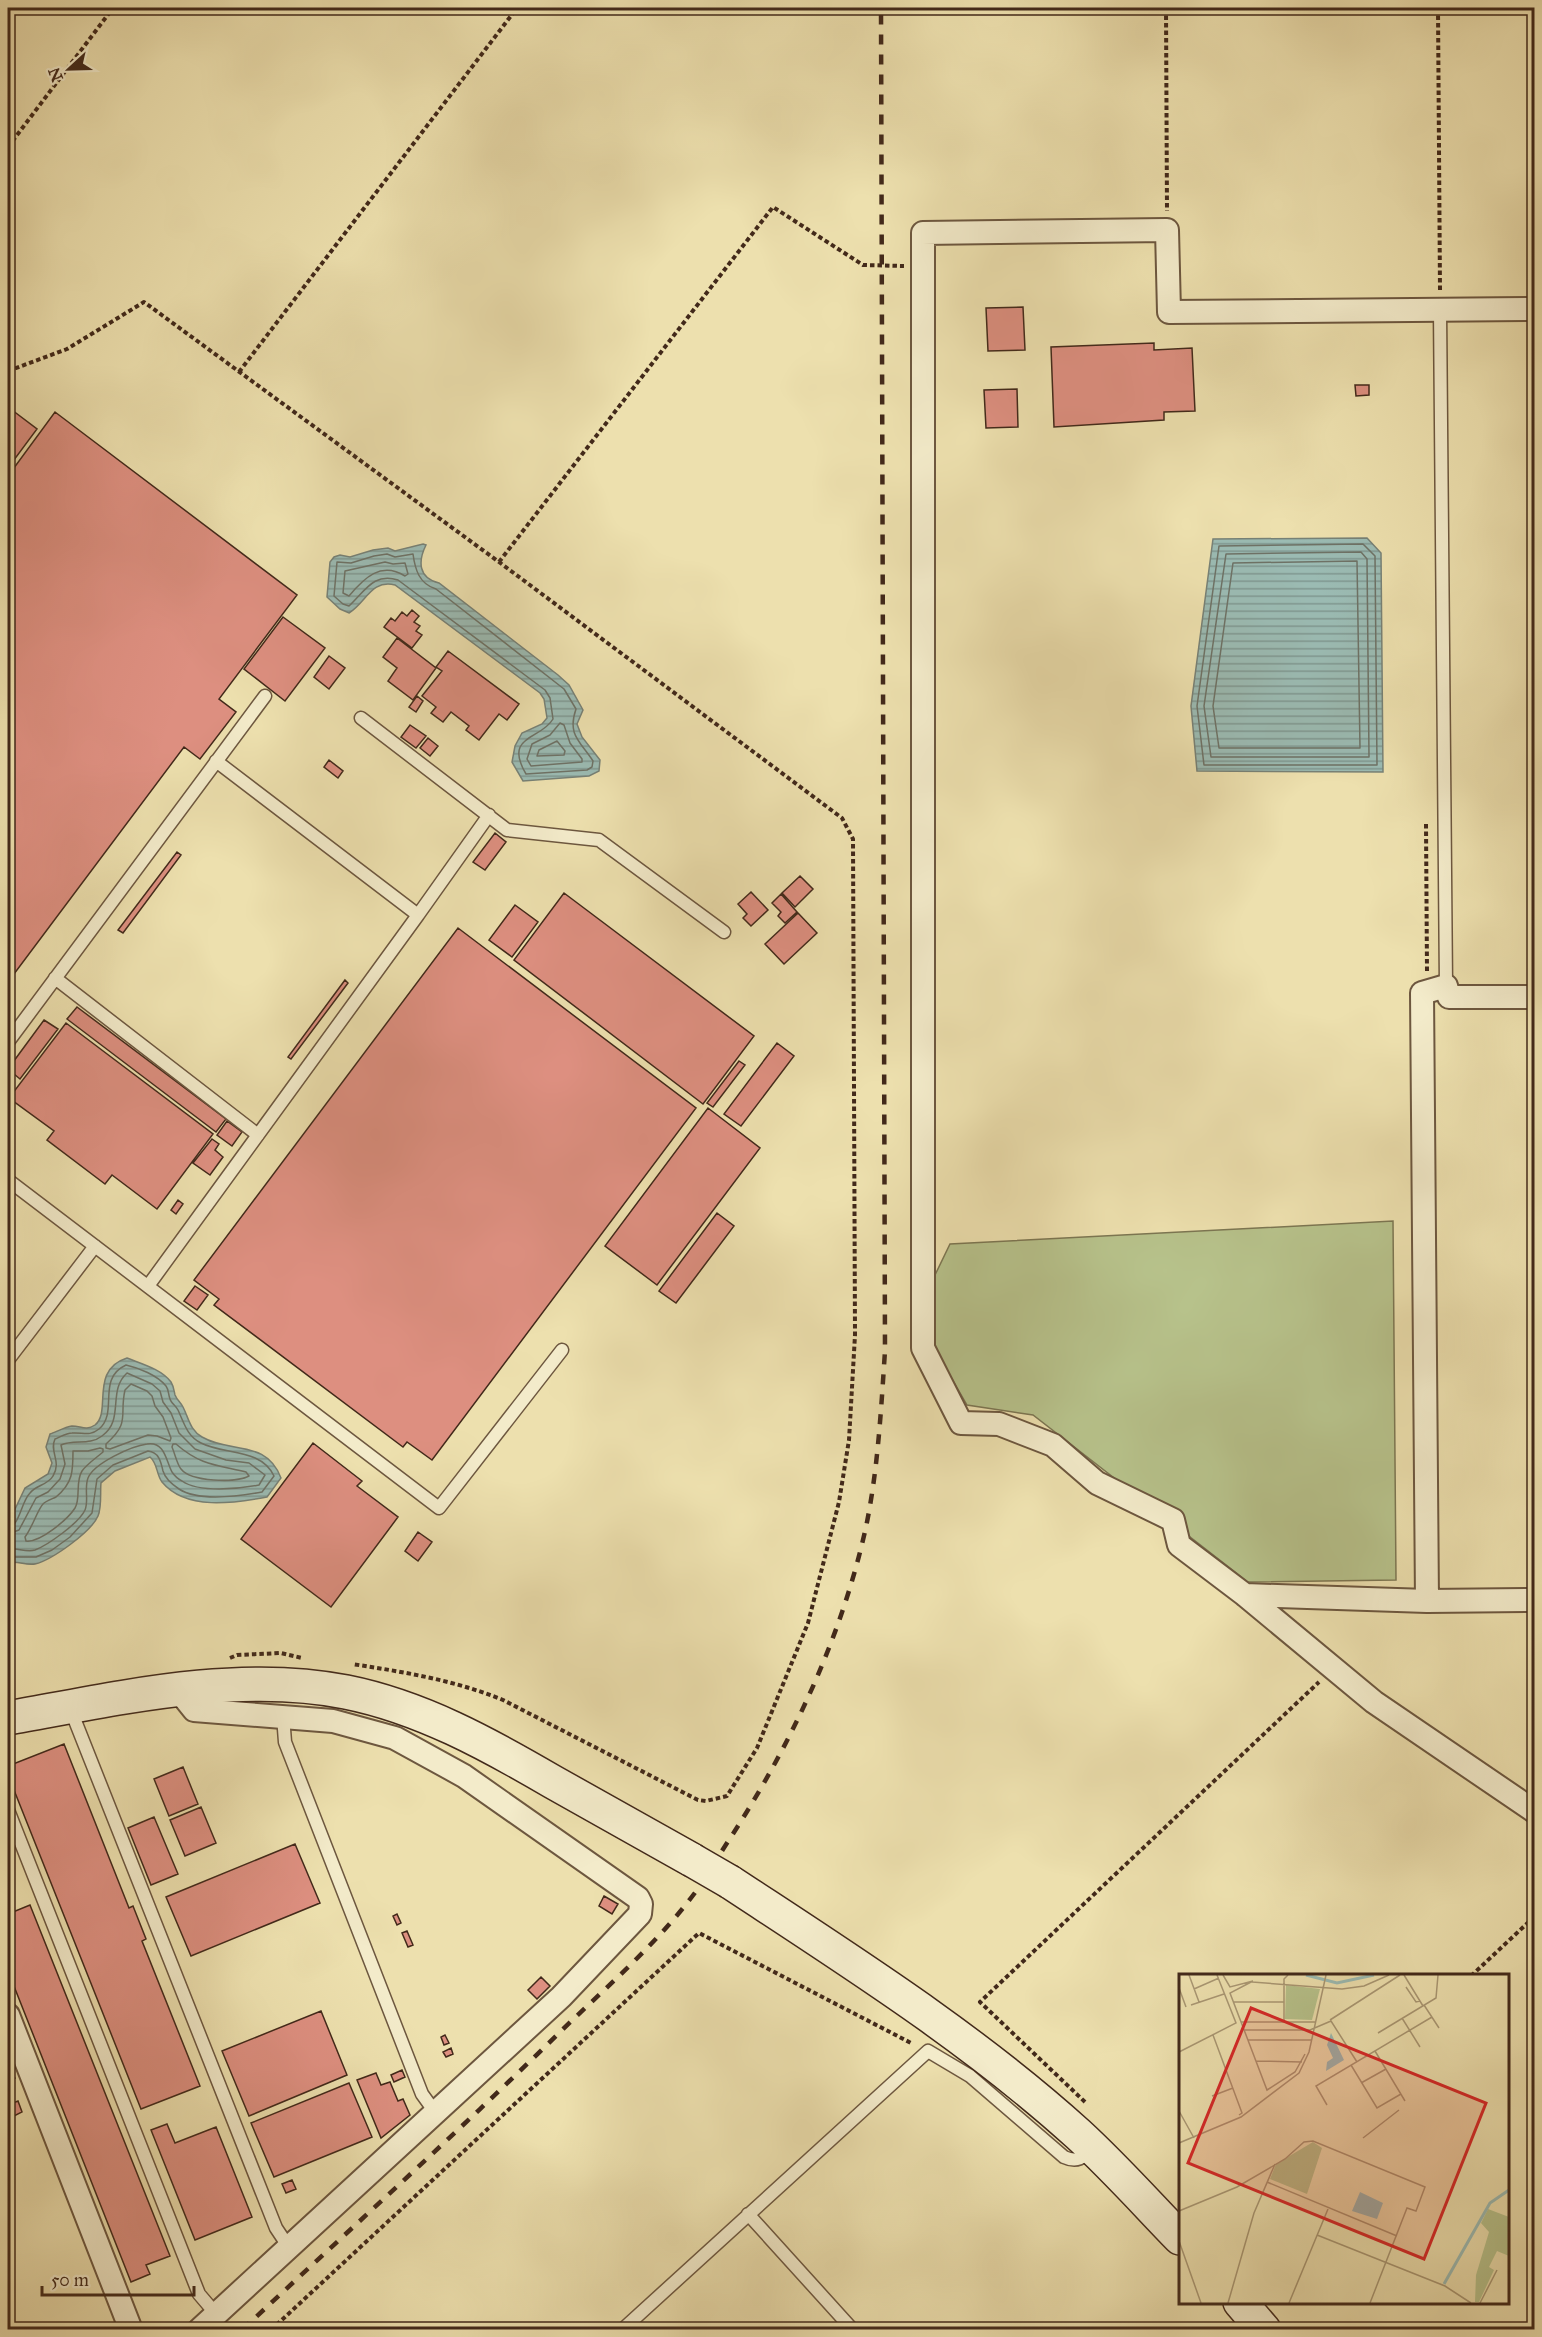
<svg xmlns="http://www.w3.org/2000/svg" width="1542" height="2337" viewBox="0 0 1542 2337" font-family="'IM FELL Great Primer',serif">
<defs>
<pattern id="water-rules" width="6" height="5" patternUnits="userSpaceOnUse" patternTransform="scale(1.5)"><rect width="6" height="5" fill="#9bbbb3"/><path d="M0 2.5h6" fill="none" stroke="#809891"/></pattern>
</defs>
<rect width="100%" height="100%" fill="#ede0ae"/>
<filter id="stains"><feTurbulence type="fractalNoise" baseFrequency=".00333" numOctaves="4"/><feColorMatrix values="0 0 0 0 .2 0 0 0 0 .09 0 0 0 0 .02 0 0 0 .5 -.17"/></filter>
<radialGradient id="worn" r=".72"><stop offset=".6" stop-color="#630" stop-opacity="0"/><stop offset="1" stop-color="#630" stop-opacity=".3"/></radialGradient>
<path fill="#b7c28b" stroke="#7c7652" stroke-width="1.5" d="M1393 1221 1396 1580 1248 1582 1033 1415 967 1405 933 1346 935 1275 950 1244Z"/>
<path fill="url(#water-rules)" stroke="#778176" stroke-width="1.5" d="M1367 538 1381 553 1383 772 1197 771 1191 706 1213 539Z
M423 544 426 545C418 561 418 578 439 583L558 675 569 685 583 710 577 724 582 737 600 760 599 771 589 776 523 781 512 762 515 746 522 733 542 724 547 718 544 699 540 693 395 585C371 579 366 603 349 613L340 609 327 597 330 562 334 557 340 555 350 557 373 550 388 548 395 551Z
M127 1358C142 1364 161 1369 171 1382 174 1387 174 1391 175 1395 177 1400 181 1403 183 1407 189 1419 190 1430 202 1437 231 1454 266 1439 281 1478L267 1497C234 1503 186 1511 162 1482 156 1474 158 1464 150 1457L115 1471 101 1483C100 1492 102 1507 98 1516 91 1532 52 1560 35 1564 26 1566 17 1560 8 1563V1524L25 1488 48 1474 52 1463 46 1447 50 1434C56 1432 65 1427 72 1426 81 1426 86 1431 95 1425 112 1412 89 1370 127 1358Z"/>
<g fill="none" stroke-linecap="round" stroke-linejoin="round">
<path stroke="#6e7266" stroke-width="1.5" d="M1363 544 1375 556 1377 765H1204L1197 706 1219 546Z
M1361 552 1367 559 1369 757H1211L1204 706 1226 554Z
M387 554 395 557 413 554C415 569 419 584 436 589L564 689 576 709C567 735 580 741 593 761L592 767 587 770 526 774C503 735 541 740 553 719L550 698 545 690 398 580C374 572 365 591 349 606L343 604 334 596 337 562 351 563 374 556Z
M1357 561 1360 748H1219L1213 706 1233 563Z
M385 562 393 564 405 563 408 574 405 576C381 561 364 578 349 596L343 593 345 571Z
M560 723 564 725 570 743 582 759V762L531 766 527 759 532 744 550 735Z
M557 741 565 751 564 755 537 756 539 750Z
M131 1384 147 1391 152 1396 155 1406 163 1417 171 1438 170 1441 157 1436 148 1435 110 1449 106 1448V1444C131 1422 119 1416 125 1390Z
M173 1444H176C200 1465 216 1465 246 1472L249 1476C236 1483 191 1482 181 1469 177 1464 175 1454 172 1447Z
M100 1448 103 1449V1452C96 1458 87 1464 82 1471 75 1482 81 1498 75 1508 68 1519 40 1543 26 1541L25 1537C32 1528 38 1509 43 1504 46 1501 52 1499 56 1497 73 1483 73 1471 73 1451H88Z
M8 1526 15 1523C21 1515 23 1500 30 1493 36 1485 48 1485 53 1476 62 1461 49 1452 55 1439 60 1437 67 1433 72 1433 83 1432 89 1437 99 1429 119 1412 96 1379 126 1365 139 1368 157 1375 166 1386 169 1390 168 1394 170 1399 171 1403 176 1406 178 1410 184 1423 187 1436 201 1443 224 1455 261 1448 274 1476L262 1492C240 1496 199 1502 179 1489 173 1485 165 1478 163 1471 161 1462 159 1452 148 1451L113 1465 97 1479 92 1513 70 1537 52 1550 36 1557H8
M8 1534 19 1530 36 1498 48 1492 60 1479 65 1464 61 1445C75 1439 89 1446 102 1436 125 1420 107 1391 127 1373L152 1384 160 1391 163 1402 171 1413 179 1433 195 1449 226 1460 249 1463 265 1475 259 1485C239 1489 199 1493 182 1481 178 1479 174 1475 172 1472 166 1461 165 1441 147 1444 132 1446 94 1463 88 1478 84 1488 89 1501 85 1510 79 1523 48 1545 35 1550 26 1553 16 1547 8 1549"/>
</g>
<path fill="#dd8f80" stroke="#42291a" stroke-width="1.5" d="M1023 307 1025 350 988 351 986 308Z
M1154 343V350L1192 348 1195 411 1164 412V420L1054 427 1051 347Z
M1355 385H1369V395L1356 396Z
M1017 389 1018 427 986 428 984 390Z
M8 407 37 429 8 468Z
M55 412 297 595 219 699 236 712 200 759 184 747 8 982V476Z
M412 610 419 616 414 622 420 626 416 631 422 635 412 648 384 627 391 618 395 621 402 612 407 616Z
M283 617 325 648 285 701 244 669Z
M397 638 436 668 413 700 388 681 397 668 383 657Z
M448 651 519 704 507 720 499 714 479 740 466 730 469 726 451 712 443 722 431 713 436 707 422 696 442 671 436 667Z
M329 656 345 668 329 689 314 677Z
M417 696 423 701 416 712 409 707Z
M410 725 426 736 416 748 401 737Z
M428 738 438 746 430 756 420 748Z
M329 760 343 771 338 778 324 767Z
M495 833 506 842 485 870 473 862Z
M177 852 181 855 123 933 118 930Z
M800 876 813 889 795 907 782 893Z
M751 892 768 910 751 926 743 918 747 914 738 904Z
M564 893 754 1036 703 1104 514 960Z
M781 894 797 912 785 923 778 916 781 912 772 903Z
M515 905 538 922 512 957 489 940Z
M798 913 817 933 784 964 765 944Z
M458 928 696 1108 432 1460 407 1442 403 1447 214 1305 219 1299 194 1280Z
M345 980 348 983 291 1059 288 1057Z
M77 1007 226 1119 216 1132 67 1019Z
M44 1020 58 1029 20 1079 8 1069Z
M66 1023 213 1134 157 1209 112 1175 105 1184 47 1140 54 1131 9 1098Z
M777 1043 794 1056 741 1126 724 1114Z
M739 1061 745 1065 713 1107 707 1103Z
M708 1108 760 1148 657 1285 605 1246Z
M227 1121 242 1132 232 1146 217 1135Z
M212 1139 219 1144 215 1150 223 1157 210 1175 193 1163Z
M178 1200 183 1204 176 1214 171 1210Z
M717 1213 734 1226 676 1303 659 1291Z
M195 1286 208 1295 197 1310 184 1301Z
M313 1443 362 1481 357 1486 398 1517 331 1607 241 1539Z
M418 1532 432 1542 418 1561 405 1551Z
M64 1744 129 1908 133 1906 146 1939 142 1941 200 2086 141 2109 8 1775V1766Z
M183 1767 198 1804 169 1816 154 1779Z
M201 1807 216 1843 185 1856 170 1820Z
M154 1817 178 1874 151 1885 128 1828Z
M295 1844 320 1903 191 1956 166 1897Z
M604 1896 618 1904 612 1914 599 1906Z
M30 1905 170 2256 146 2265 150 2274 131 2282 8 1971V1914Z
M397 1914 401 1923 397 1925 393 1916Z
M407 1931 413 1945 408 1947 402 1933Z
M541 1977 550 1986 537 1999 528 1990Z
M321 2011 347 2075 249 2116 222 2051Z
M445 2035 449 2043 444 2045 441 2037Z
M451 2048 453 2054 446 2057 443 2052Z
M402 2070 405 2077 394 2082 391 2075Z
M12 2072 15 2078 8 2081V2074Z
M376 2073 381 2085 390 2082 398 2101 403 2099 410 2115 381 2138 357 2080Z
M349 2083 372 2137 274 2177 251 2123Z
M8 2090 13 2103 18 2101 22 2112 8 2119Z
M167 2124 175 2143 216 2127 252 2217 195 2240 151 2130Z
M292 2180 296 2189 286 2193 282 2184Z"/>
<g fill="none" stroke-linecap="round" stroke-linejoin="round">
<g stroke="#6d573f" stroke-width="15">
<path id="lane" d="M1440 310 1446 986
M361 718 507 830 599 840 724 932
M418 915 489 815
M55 978 258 1135
M8 1042 265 696
M8 1180 439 1508 562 1350
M148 1286 418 915 216 761
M8 1360 95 1246
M70 1708 276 2228 288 2246
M283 1716 285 1742 422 2094 435 2112
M8 1810 199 2294 216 2314
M748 2214 853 2330
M622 2330 928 2051 970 2076 1064 2157C1077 2163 1083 2158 1093 2148"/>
</g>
<g stroke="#6d573f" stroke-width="26">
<path id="street" d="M1534 309 1169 312 1167 230 923 233V1348L961 1423 999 1424 1053 1445 1097 1483 1173 1520 1179 1545 1245 1595 1374 1702 1534 1811
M1245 1595 1427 1601 1534 1600
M1427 1601 1422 993 1446 986 1449 997H1534
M178 1690 194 1710 333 1721 395 1738 464 1776 638 1898 641 1904 640 1914 561 1997 199 2330
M8 2015 131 2330"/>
</g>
<g stroke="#42291a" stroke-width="36">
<path id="secondary" d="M8 1718C115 1699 237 1670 346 1692 421 1707 488 1744 553 1782 600 1808 646 1834 692 1860
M730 1882C850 1961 972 2038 1078 2134 1114 2167 1147 2204 1180 2238
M1240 2302 1264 2330"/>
</g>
<path stroke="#42291a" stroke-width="4" stroke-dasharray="4.5 3" stroke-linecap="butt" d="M1166 8 1167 211
M1438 8 1440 291
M8 147 113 8
M8 371 67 349 144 302 499 562 842 818 853 839 855 1335 849 1440 839 1502 808 1623 757 1748 727 1796 706 1801 698 1800 503 1700C454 1680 404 1672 352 1664
M239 372 517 8
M499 562 773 207 863 265 904 266
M1426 824 1427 972
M230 1658 237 1655 281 1653 302 1658
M1471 1976 1534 1917
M1085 2102 980 2002 1319 1682
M271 2330 699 1933 913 2044"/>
<use href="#lane" stroke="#f3ebca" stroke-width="12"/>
<use href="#street" stroke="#f3ebca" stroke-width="22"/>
<use href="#secondary" stroke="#f3ebca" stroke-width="33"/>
<path stroke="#42291a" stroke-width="4.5" stroke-dasharray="10 10" stroke-linecap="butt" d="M242 2330C348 2231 455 2135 558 2034 604 1989 655 1946 694 1894 706 1878 716 1860 727 1843 790 1747 841 1640 866 1527 878 1469 881 1410 885 1351L881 8"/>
<g stroke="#42291a" stroke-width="36" stroke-linecap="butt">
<path id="secondary-bridge" d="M692 1860 730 1882"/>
</g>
<use href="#secondary-bridge" stroke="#f3ebca" stroke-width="33"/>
</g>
<g transform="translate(1179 1974)">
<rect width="330" height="330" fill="#ede0ae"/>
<path d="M107 11 141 15 133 46 106 45Z" fill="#b7c28b"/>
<path d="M309 235 330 243V282L318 277 310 293 315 296 300 328H296L297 301 310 258 302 249Z" fill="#b7c28b"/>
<path d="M134 168 143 174 128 220 91 205 97 190Z" fill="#b7c28b"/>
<path d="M152 59 165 86 147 97 148 88 154 84 148 71ZM181 218 204 229 198 245 173 237Z" fill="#9bbbb3"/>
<path fill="none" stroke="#9bbbb3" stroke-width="3" d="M127 1 158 9 195 1M265 310 311 229 330 216"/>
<path fill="none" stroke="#a99773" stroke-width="1.5" d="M10 1 20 28M44 1 51 13 74 7 51 19 88 116 116 98 126 80M225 1 244 32M73 8 163 15 185 12 210 1M227 13 237 28 241 27M0 14 7 33M15 15 40 4M54 28H105M12 31 45 20M245 31 260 54M223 44 241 73M151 46 221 1M62 48H136M105 48V5L109 1M65 56H131L152 47 178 88M199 59 257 24 259 1M34 61 63 139 60 141M69 66H132M196 77 226 127M0 78 57 49 38 1M77 87 123 88M172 91 198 134 222 120M182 109 207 95M33 122 54 114M148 131 137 112 253 43M0 137 15 164M184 164 220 136M0 169 62 143 120 99 130 78 147 1M88 208 218 262M0 237 58 213 106 185 125 168 134 167 246 213 237 237 228 234 191 329M138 261 266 312 292 329M0 267 22 329M49 329 75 239 96 190M110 329 149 235M301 329 318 296"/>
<path fill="#d62828" fill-opacity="0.15" stroke="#d62828" stroke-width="3" d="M72 34 307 129 245 285 9 189Z"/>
<rect width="330" height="330" fill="none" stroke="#42291a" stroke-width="3"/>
</g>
<rect width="1542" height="2337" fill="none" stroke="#ede0ae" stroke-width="30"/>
<rect x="9" y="9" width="1524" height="2319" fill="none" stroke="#42291a" stroke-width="3"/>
<rect x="15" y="15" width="1512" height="2307" fill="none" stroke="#42291a" stroke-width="1.5"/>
<g transform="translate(69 69) rotate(248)" stroke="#f3ebca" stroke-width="4.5" paint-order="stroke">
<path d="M0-4.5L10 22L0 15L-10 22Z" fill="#42291a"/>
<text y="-9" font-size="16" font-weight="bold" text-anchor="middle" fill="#42291a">N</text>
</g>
<path d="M42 2286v9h152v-9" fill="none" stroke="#42291a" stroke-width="3"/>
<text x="51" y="2286" font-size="18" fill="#42291a" stroke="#f3ebca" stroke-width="4.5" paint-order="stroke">50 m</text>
<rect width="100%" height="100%" filter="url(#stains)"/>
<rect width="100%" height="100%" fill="url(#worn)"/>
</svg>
